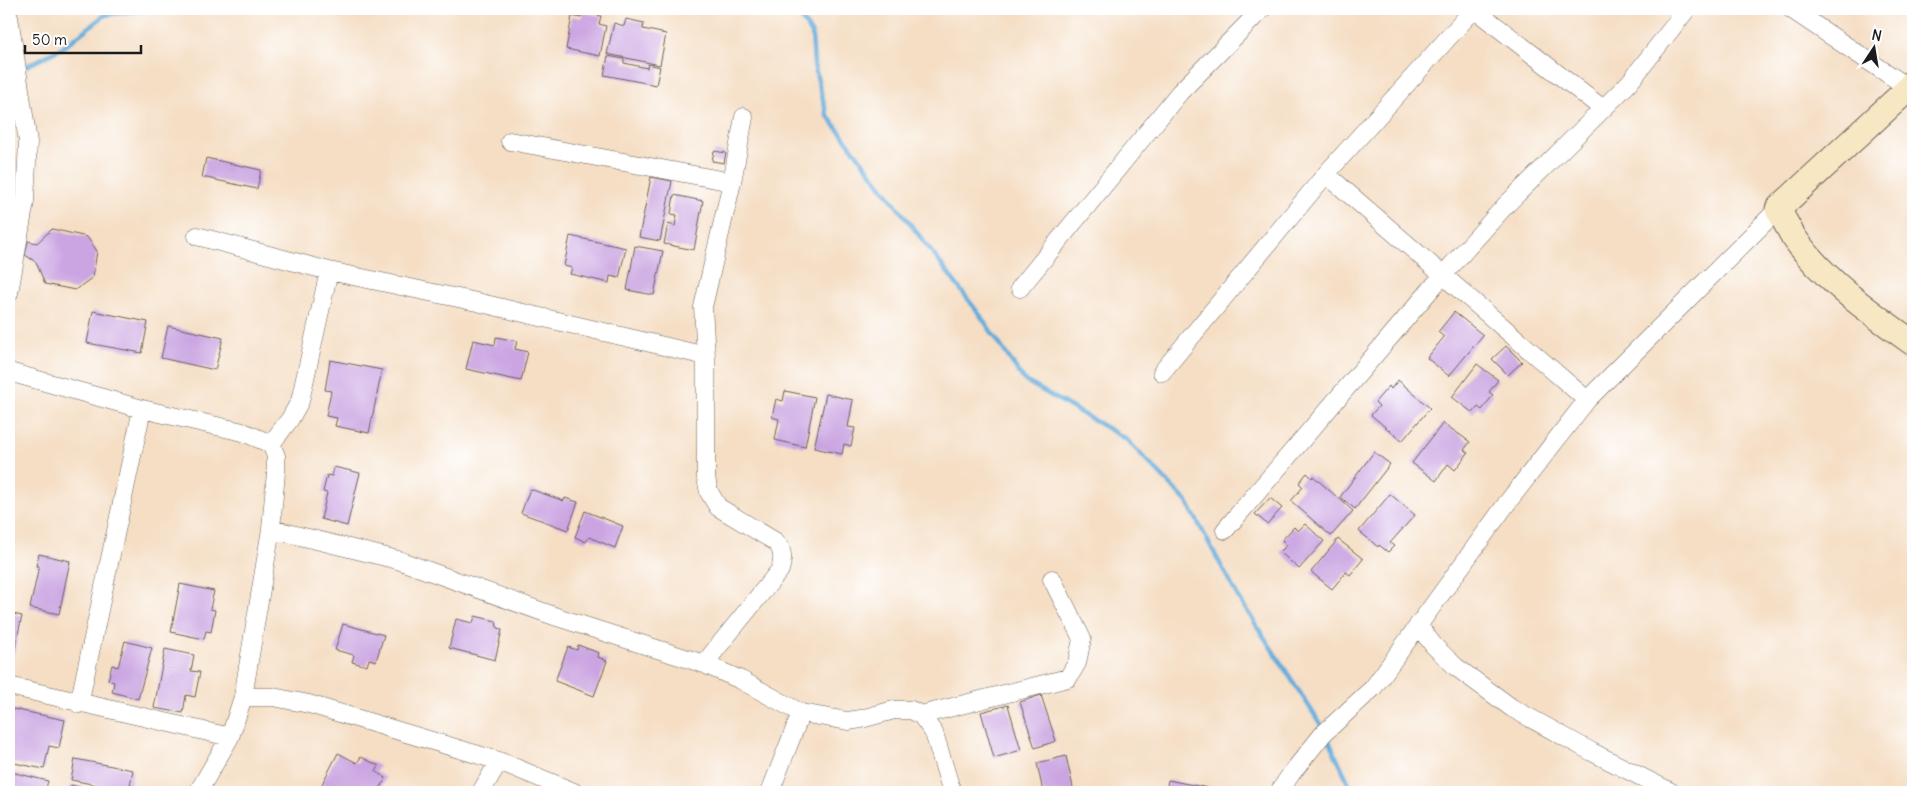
<svg xmlns="http://www.w3.org/2000/svg" width="1922" height="801" viewBox="0 0 1922 801" font-family="Delius,sans-serif">
<rect width="100%" height="100%" fill="#fff"/>
<filter id="ink" filterUnits="userSpaceOnUse"><feTurbulence type="fractalNoise" baseFrequency=".02" numOctaves="2"/><feDisplacementMap in="SourceGraphic" scale="10" xChannelSelector="R" yChannelSelector="G"/><feConvolveMatrix kernelMatrix="1 2 1 2 8 2 1 2 1" color-interpolation-filters="sRGB"/></filter>
<filter id="wash" filterUnits="userSpaceOnUse"><feTurbulence type="fractalNoise" baseFrequency=".0096" numOctaves="4" result="noise"/><feDisplacementMap in="SourceGraphic" scale="20" xChannelSelector="R" yChannelSelector="G"/><feGaussianBlur stdDeviation="1.12" result="paint"/><feColorMatrix in="noise" values="0 0 0 0 0 0 0 0 0 0 0 0 0 0 0 0 0 1.4 0 .05"/><feComposite in="paint" operator="in"/></filter>
<g filter="url(#wash)">
<rect width="100%" height="100%" fill="#f5dec4"/>
<g fill="none" stroke-linecap="round" stroke-linejoin="round">
<path stroke="#63acdb" stroke-width="4.5" d="M795 9 812 34 814 65 827 115 980 315 1024 380 1126 439 1187 502 1238 597 1323 728
M21 69 62 48 105 15 153 9
M1327 737 1353 792"/>
</g>
<g id="blocks">
<path fill="#cba5e2" d="M583 12 601 16 599 24 606 26 600 56 566 49 572 16 581 18Z
M626 19 644 23 643 29 666 34 660 65 607 54 614 23 624 26Z
M608 56 624 59V63L647 68 648 64 660 67 656 85 604 75Z
M714 151 726 153 724 163 712 161Z
M206 158 261 170 257 189 202 177Z
M651 177 672 181 660 241 639 237Z
M674 195 703 201 694 250 664 244 668 224 675 226 677 215 671 214Z
M52 229 87 237 97 251 93 277 75 290 45 284 36 262 25 255 28 241 37 243Z
M570 236 626 248 619 278 610 276 609 283 570 274 572 268 564 266Z
M635 246 663 251 654 295 627 290Z
M93 311 148 322 142 353 87 343Z
M1454 312 1483 335 1449 376 1427 358 1444 337 1438 332Z
M168 326 223 338 215 370 161 358Z
M496 337 517 341 515 349 528 352 521 381 466 369 473 340 495 345Z
M1506 346 1522 362 1508 375 1492 359Z
M330 360 382 370 369 433 335 426 337 418 326 416 331 391 325 390Z
M1477 364 1498 380 1489 392 1493 395 1482 410 1478 407 1473 413 1452 397Z
M1398 380 1430 408 1402 441 1371 415 1379 406 1375 402 1389 386 1391 389Z
M785 391 815 397 805 447 775 440 779 419 772 417 776 399 783 401Z
M826 394 853 400 848 427 855 428 851 446 844 444 842 454 814 448Z
M1443 423 1470 442 1464 450 1468 453 1455 470 1448 464 1436 481 1412 463Z
M1374 452 1390 464 1355 509 1340 497Z
M334 467 360 473 347 526 321 519 327 493 323 492 327 475 332 476Z
M1307 473 1312 478 1313 476 1353 511 1331 536 1291 501 1303 487 1299 483Z
M530 489 564 501 565 498 578 502 568 530 521 513Z
M1390 494 1415 515 1390 543 1394 546 1388 552 1379 545 1378 547 1359 531Z
M1270 498 1282 508 1267 524 1255 514Z
M585 511 623 526 615 548 589 537 586 542 575 537Z
M1305 524 1324 541 1299 569 1280 552 1287 545 1282 540 1294 527 1298 531Z
M1338 539 1363 559 1350 575 1346 572 1332 589 1311 572Z
M39 554 70 561 59 614 30 608 39 566H36Z
M180 584 214 591 210 609 215 610 211 632 206 631 204 639 171 632Z
M9 613 22 616 11 666H9Z
M475 616 496 621 497 627 502 630 495 660 449 648 456 619 473 623Z
M343 624 384 635 376 661 369 659 367 666 352 662 354 655 335 650Z
M125 641 152 648 138 699 112 692 114 682 108 680 112 665 118 667Z
M578 645 599 653 598 657 607 661 594 696 555 681 568 647 577 650Z
M165 649 194 655 191 671 200 672 195 697 186 695 183 713 154 708Z
M1041 695 1056 741 1035 748 1020 702Z
M1008 705 1021 750 994 758 981 712Z
M13 709 65 720 59 748 49 746 44 769 9 762V728Z
M338 753 357 763 361 757 379 766 376 772 386 778 378 792H338L322 784Z
M1066 756 1074 792H1043L1037 763Z
M75 759 133 770 129 791 71 780Z
M11 772 48 781 45 792H9Z
M1168 780 1223 791V792H1166Z
M71 785 99 791 98 792H69Z"/>
</g>
</g>
<g filter="url(#ink)">
<use href="#blocks" fill-opacity="0" stroke="#686057" stroke-width="1"/>
<g fill="none" stroke-linecap="round" stroke-linejoin="round">
<g stroke="#686057" stroke-width="19">
<path id="street" d="M1474 9 1603 109
M1791 9 1909 88
M9 17 28 142 25 201 9 293
M510 141 732 182
M1326 174 1587 400
M197 236 329 271 477 302 706 356
M1020 288 1180 92 1262 9
M9 372 142 409 243 432 271 444 276 456V472L271 529 243 697 230 737 198 792
M1162 372 1326 174 1474 9
M271 444 290 419 300 401 329 271
M271 529 398 560 557 617 704 664 741 680 801 713 848 721 861 719 894 710H911L921 715 934 733 952 792
M1225 530 1443 275 1504 207 1629 83 1687 9
M1418 625 1434 646 1456 667 1512 708 1592 752 1671 792
M704 664 780 570C783 560 784 551 776 542L718 507 709 492 706 478V356L703 307 732 182 744 117
M9 686 230 737
M243 697H273L309 704 499 761 574 792
M79 704 142 409
M921 715 1068 678 1077 663 1082 639 1052 579
M481 792 499 761
M770 792 801 713
M1279 792 1291 774 1323 734 1373 688 1507 503 1587 400 1778 209"/>
</g>
<g stroke="#686057" stroke-width="27">
<path id="secondary" d="M1913 82 1909 88 1778 209C1783 218 1788 227 1793 236 1822 279 1871 313 1913 343"/>
</g>
<use href="#street" stroke="#fff" stroke-width="18"/>
<use href="#secondary" stroke="#f7e8c3" stroke-width="25"/>
</g>
</g>
<rect width="1922" height="801" fill="none" stroke="#fff" stroke-width="30"/>
<g transform="translate(1874 48) rotate(12)" stroke="#ffffff" stroke-width="4" paint-order="stroke">
<path d="M0-4L9 19L0 12L-9 19Z" fill="#1c1c1c"/>
<text y="-8" font-size="14" font-weight="bold" text-anchor="middle" fill="#1c1c1c">N</text>
</g>
<path d="M25 45v8h116v-8" fill="none" stroke="#1c1c1c" stroke-width="2.5"/>
<text x="32" y="45" font-size="15" fill="#1c1c1c" stroke="#ffffff" stroke-width="4" paint-order="stroke">50 m</text>
</svg>
